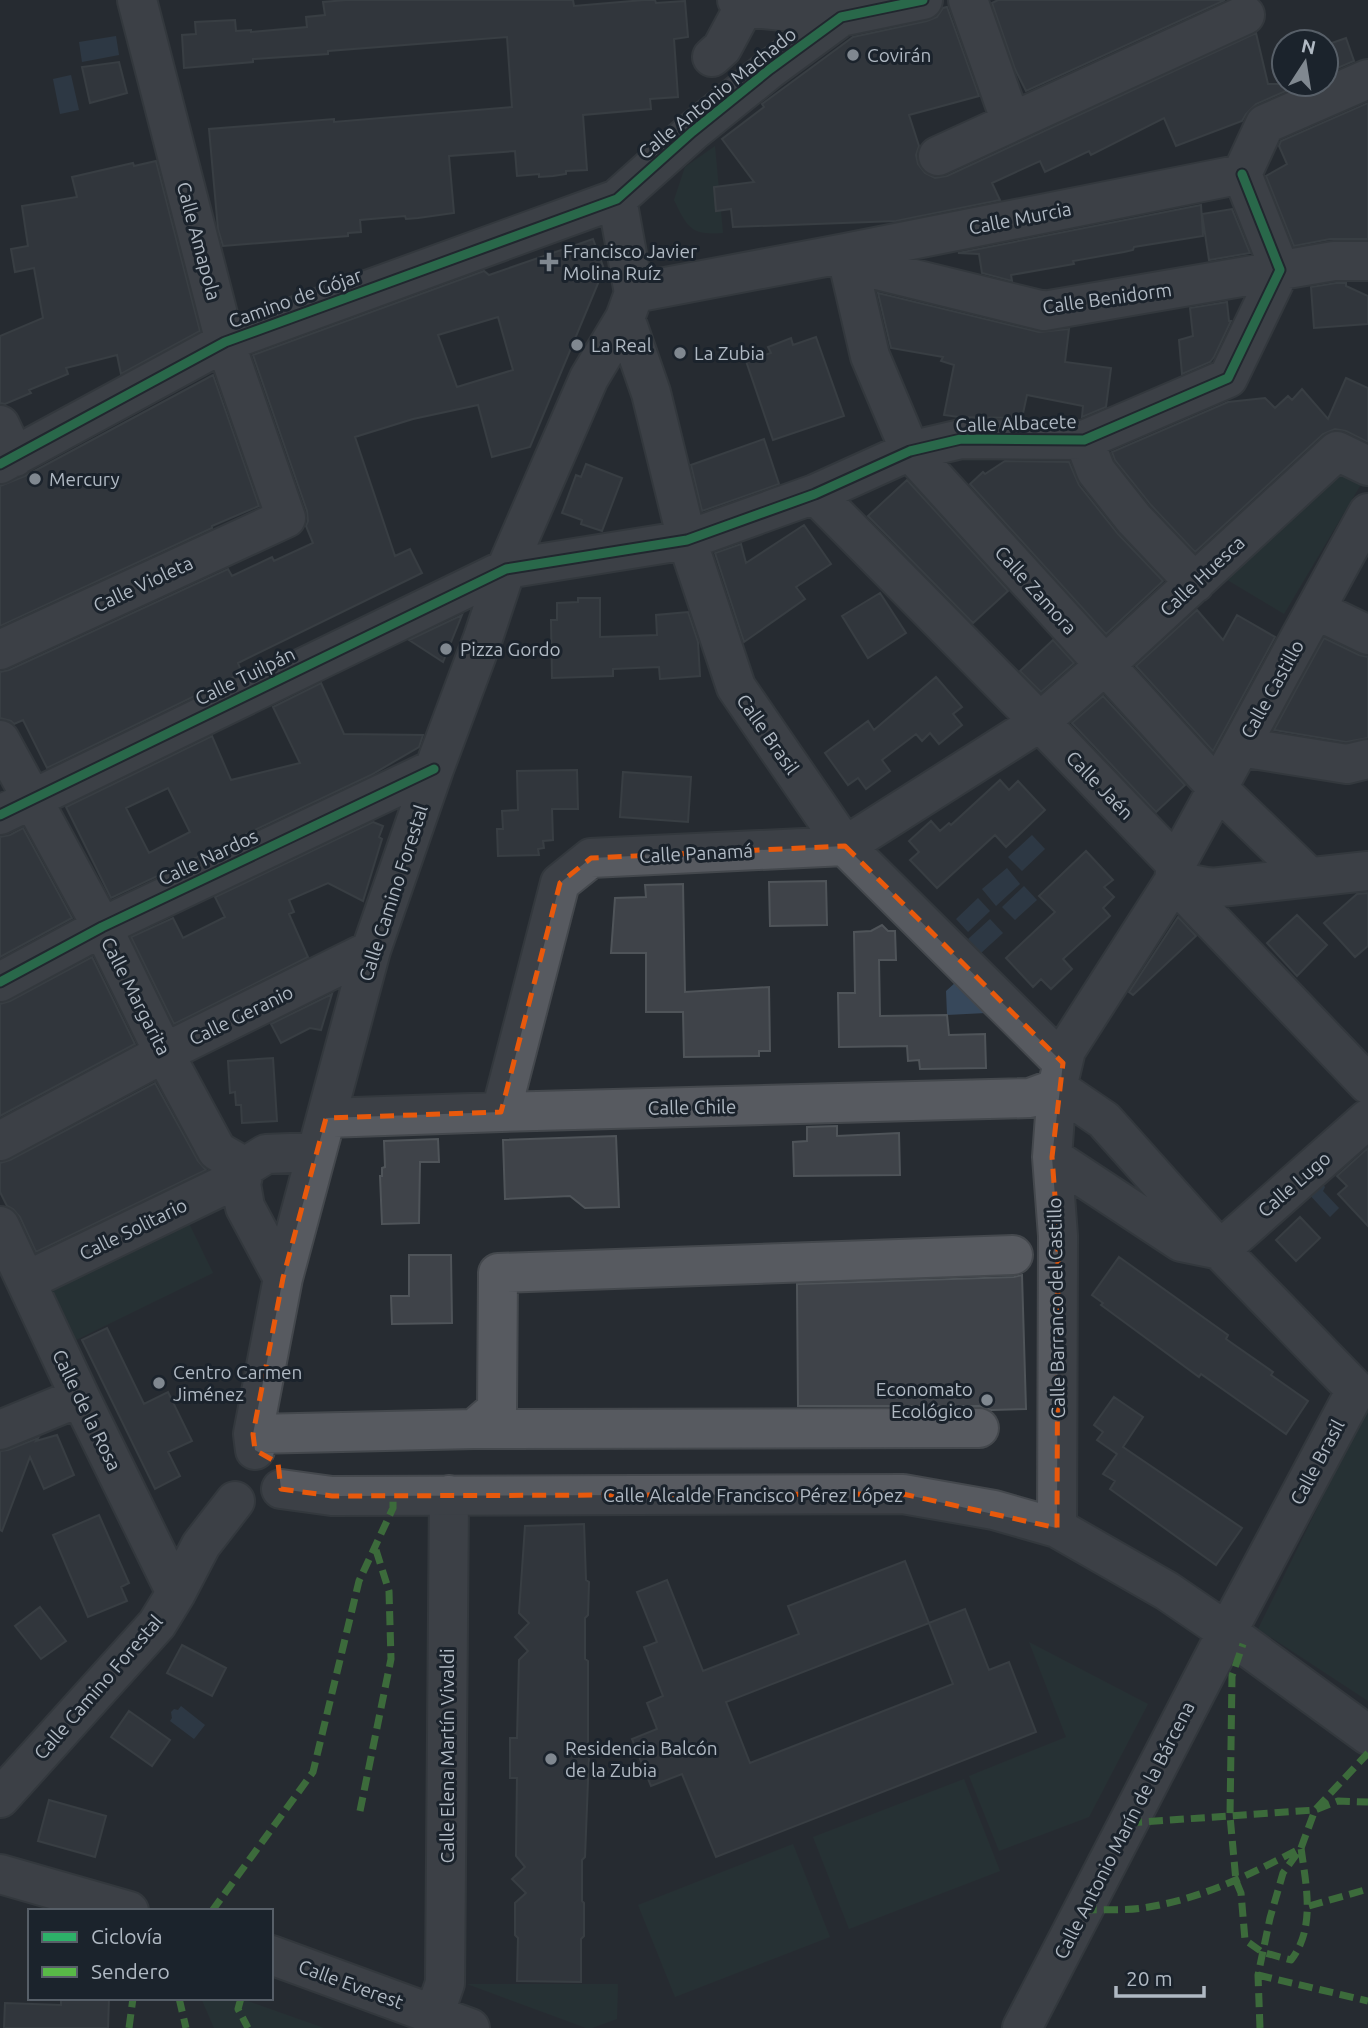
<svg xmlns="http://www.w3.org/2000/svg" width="1368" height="2028" viewBox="0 0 1368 2028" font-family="Ubuntu,sans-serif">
<rect width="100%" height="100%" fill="#272c32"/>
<path fill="#273838" d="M715 146 723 233C690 235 688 228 674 200L685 167Z
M1339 471 1363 481 1284 614 1219 575Z
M186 1217 213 1273 74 1341 47 1285Z
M1368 1412V1701L1258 1629 1364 1413Z
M1029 1642 1148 1704 1089 1817 999 1851 969 1776 1066 1737Z
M964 1779 1000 1871 849 1929 813 1837Z
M793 1844 830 1937 675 1997 638 1905Z
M467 1984H618L617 2019 592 2028H586Z
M201 1998H239L324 2028H214Z"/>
<path fill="#37485b" d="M116 36 119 55 82 62 79 42Z
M71 75 79 110 60 114 53 79Z
M1032 835 1045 849 1022 871 1008 857Z
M1007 868 1020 884 996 906 982 889Z
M1024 886 1037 900 1015 920 1002 907Z
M978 898 990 911 968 932 956 919Z
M990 919 1003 933 981 953 968 939Z
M956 982 986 1013 947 1015 946 991Z
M1320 1181 1325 1187 1323 1191 1339 1208 1330 1217 1307 1192Z
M181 1706 205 1725 194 1739 170 1721 172 1718 171 1712 174 1709 178 1710Z"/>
<path fill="#3f4349" stroke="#4f5459" stroke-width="2" fill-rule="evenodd" d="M346 0H573L574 6 644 0H655L656 3 685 1 688 37 674 39 678 97 650 99 651 109 583 115 587 170 566 171V174L553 176 539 177V174L517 176 515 151 449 156 454 213 418 218 406 219 405 216 360 220 361 232 348 233V236L223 246 218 229 209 129 334 119V122L512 107 507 37 328 51V54L253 59V62L184 68 182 35 196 34 195 22 235 20 236 31 251 30V32L307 27 306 17 325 15 323 2Z
M998 0H1225L1026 91 1015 69 992 3Z
M947 7 979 96 909 115 919 146 916 155 918 164 925 173 935 178 947 176 1256 33 1268 84H1302L1256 104 1246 114 1242 121 1176 146 1164 118 1091 155 1089 151 1045 172 1040 161 992 183 1000 200 896 221 733 227 731 209 716 211 714 187 754 182 722 139 764 107 762 104 853 37 927 21 937 17 943 8Z
M1346 38 1354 61 1326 73V45Z
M119 62 127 93 90 103 82 67Z
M1368 103V239H1330L1294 246 1266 176 1287 164 1279 146 1281 141Z
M156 161 200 331 121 374 117 355 66 368 68 374 29 390 31 393 5 404 0 403V336L43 318 34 268 15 272 11 249 28 246 22 206 77 197 72 177 133 163 134 166Z
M1201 205 1203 236 1134 247 1133 250 1124 252 1073 261 1074 264 1011 275 1012 281 982 273 979 254 958 253Z
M1232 209 1250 253 1209 260 1202 214Z
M593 239 604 269 530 447 492 457 478 405 413 419 355 437 395 556 410 549 422 573 238 663 242 673 47 768 23 720 14 724 11 721 0 718V672L9 670 228 569 232 576 272 557 274 561 313 543 306 526 308 521 307 511 253 355 484 271 489 275ZM498 317 513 370 457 387 438 335Z
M1336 283H1346V286L1368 296V324L1314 328 1311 287Z
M878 293 1039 332 1069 329 1065 362 1111 368 1106 407 1082 417 1083 406 1027 395 1022 418 959 417 944 415 954 365 941 361 943 357 891 348Z
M1227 302 1229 321H1231L1214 357 1210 362 1182 374 1179 340 1193 336 1190 308Z
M816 337 844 416 773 440 746 361 771 353 768 347 791 338 793 345Z
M213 375 259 506 212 526V528L0 626V486L25 476Z
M1346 378 1368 388V442L1346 431 1335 429 1323 434 1195 552 1151 505 1115 460 1112 452 1228 402 1265 398 1275 408 1288 396 1292 400 1302 389 1328 419Z
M764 439 779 484 702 511 691 465Z
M1005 461 1069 462 1079 485 1118 534 1163 581 1106 634 970 484 983 472 985 474Z
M586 464 622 478 602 531 581 524 582 520 562 513 576 475 581 477Z
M907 480 1008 591 973 623 868 516Z
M804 525 831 564 796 587 805 599 744 642 715 553 741 544 746 563Z
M880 593 906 633 868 658 842 616Z
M578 598H600V637L657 635 656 615 688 612 698 642 700 676 660 679 659 667 613 669V676L552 678 551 620H557V603L578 602Z
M1197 610 1223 640 1237 615 1275 637 1213 751 1136 666Z
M462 615 443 662 409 640Z
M1324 638 1359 655 1368 657V738L1346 742 1274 730Z
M1053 640 1074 663 1041 692 1020 671Z
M936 677 962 707 953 714 962 725 939 744 930 733 922 741 916 734 882 760 890 771 866 789 858 778 848 785 825 753 868 721 874 730Z
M321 683 344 734 423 735 419 747 371 775 111 898 66 807 212 736 231 780 300 763 273 707ZM168 788 190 832 149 853 126 808Z
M1103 696 1185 785 1156 812 1072 723Z
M577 770 578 809H552L553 840 543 841 544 848 538 849 539 855 498 856 497 829H503L502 811 518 810 517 771Z
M623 772 691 777 688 822 620 817Z
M1000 780 1009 790 1018 781 1045 810 1006 847 995 835 937 888 910 860 919 852 909 841 931 821 940 831 949 823 951 825Z
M373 822 383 826 379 837 382 839 363 901 328 883 289 900 294 912 289 914 308 957 174 1024 131 937 173 918 183 938 225 917 215 897Z
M23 828 72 918 0 957V837L10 835Z
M1086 851 1113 880 1104 887 1114 897 1103 908 1110 916 1063 959 1072 969 1051 989 1041 979 1033 987 1006 958 1055 912 1039 896Z
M826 881 827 925 770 926 769 882Z
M683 884 685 992 769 987 770 1051H759V1056L684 1057 683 1012H646V953H611L615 898 646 897 645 885Z
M1368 893V946L1355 957 1324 923 1357 894Z
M1297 915 1327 945 1297 976 1267 943Z
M1178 917 1196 936 1133 995 1129 992Z
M882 925 888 931H895L896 960H879L880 1016 947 1015 949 1035 985 1034 986 1068 920 1069 919 1060 908 1061 907 1046 839 1047 838 993H855L854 932 871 931Z
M92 957 135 1044 0 1116V1004L10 1001Z
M332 994 321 1030 310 1028 281 1043 271 1024Z
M273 1058 277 1121 242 1123 241 1105H236L235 1092 230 1093 228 1061Z
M155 1083 198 1161 206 1170 36 1252 20 1217 13 1209 7 1206 0 1192V1163L10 1160Z
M837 1126V1136L899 1133 900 1175 794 1176 793 1142 807 1141V1127Z
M616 1136 619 1207 585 1208 570 1196 505 1199 503 1140Z
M438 1139 439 1162H420L419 1223 382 1224 380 1176H382V1168L385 1167 384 1141Z
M1368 1148V1226L1338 1194 1347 1186 1337 1176Z
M1300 1217 1320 1238 1296 1261 1276 1240Z
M409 1255H451L452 1323 392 1324 391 1296H409Z
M1119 1257 1228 1335 1226 1339 1273 1372 1271 1375 1308 1401 1286 1434 1201 1374 1199 1377 1101 1305 1103 1303 1092 1295Z
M1022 1275 1026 1409 991 1410 979 1406H798L797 1284 1014 1277Z
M107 1328 144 1404 168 1392 192 1441 168 1452 180 1476 155 1489 82 1340Z
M1114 1397 1143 1417 1123 1447 1242 1528 1216 1565 1110 1489 1115 1481 1103 1474 1117 1454 1097 1440 1103 1432 1094 1425Z
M57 1435 74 1475 44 1489 30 1457 2 1531 0 1530V1451L8 1450 38 1438 36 1441Z
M99 1515 129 1583 121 1587 127 1601 88 1617 53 1535Z
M584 1524 586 1580 589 1582 588 1615 585 1618V1659L588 1661V1755H589L585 1857 582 1860V1901L584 1903V1936L581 1939V1982L517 1981 518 1938 515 1935V1903L526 1893 512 1879 525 1867 516 1856 517 1778H510V1738H517L519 1660 528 1651 515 1637 529 1623 519 1613 525 1526Z
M905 1561 929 1623 965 1609 989 1670 1009 1662 1036 1732 716 1857 682 1774 651 1786 632 1739 657 1729 647 1703 663 1696 644 1647 657 1642 637 1592 667 1580 703 1671 799 1634 788 1606ZM929 1623 953 1684 750 1763 726 1702Z
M40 1607 66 1641 41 1659 15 1626Z
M182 1645 226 1668 212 1696 167 1673Z
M129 1711 170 1740 152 1766 111 1737Z
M49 1800 106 1816 95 1857 38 1841Z
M61 1998H109L108 2028H4L5 2003 61 2005Z"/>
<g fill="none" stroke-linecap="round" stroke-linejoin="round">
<g stroke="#44484d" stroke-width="42">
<path id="minor" d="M737 0 744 7 841 17
M968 0 1011 122
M712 57 722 48 744 7
M938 156 1245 15
M846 253 870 356 910 451 1218 789 1309 877
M849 263 1044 311 1334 261H1368
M634 293 846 253 1242 174 1265 124 1368 79
M625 318 651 393 687 540 736 687 845 846 1063 1063
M0 425 15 457
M1084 440 1096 471 1134 519 1195 583
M0 464 225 342 617 199 692 132 770 69 841 17 923 0
M815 494 1040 722 1176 864
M1316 610 1368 635
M0 650 286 518 225 342 137 0
M0 740 102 927 164 1053 217 1151 245 1167
M1240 747 1347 764 1368 759
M0 815 506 569 687 540 815 494 910 451 961 439 1084 440 1228 378 1280 270 1242 174
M1174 881 1368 1084
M1174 881 1211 888 1368 871
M0 982 102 927 434 769
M501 1112 560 883 591 858 845 846 1040 722 1105 665 1337 451 1368 466
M326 1118 501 1112 1030 1098 1057 1088
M0 1141 164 1053 371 950
M1052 1157 1181 1242 1220 1250 1368 1119
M0 1226 80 1397 176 1593
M283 1278 245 1207 241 1184 245 1167 266 1154 316 1152
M26 1281 222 1186 241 1184
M474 1429 979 1428
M0 1430 80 1397
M253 1434 474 1429 497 1409 498 1273 1013 1255
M255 1450 253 1434 283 1278 371 950 434 769 483 638 506 569 589 378 625 318 634 293 617 199
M281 1489 332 1496 903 1494 994 1510 1057 1528 1167 1591 1227 1632 1368 1735
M1057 1528 1058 1236 1052 1157 1057 1088 1066 1050 1174 881 1176 864 1368 513
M0 1798 157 1624 176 1593 201 1545 235 1501
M0 1874 129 1911
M271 1955 470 2028
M434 2015 445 1983 449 1495
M1022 2028 1227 1632 1356 1390 1220 1250 1104 1120 1057 1088"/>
</g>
<use href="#minor" stroke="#575a60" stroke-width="38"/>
<path stroke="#58b947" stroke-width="7" stroke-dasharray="14 7" stroke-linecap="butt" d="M360 1811 391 1659 389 1591 375 1547
M1128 1823 1315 1810 1368 1753
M1309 1906 1368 1889
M1083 1910C1102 1909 1124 1911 1143 1908 1202 1899 1249 1875 1301 1848 1306 1885 1316 1928 1291 1960L1262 1952 1245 1940 1241 1893 1236 1881 1230 1816 1232 1676 1243 1644
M212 1911 313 1772 359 1581 393 1508V1496
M1258 1975 1368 2001
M179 1998 186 2028
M241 1998 238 2009 248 2028
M129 2028 133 1998
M1260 2028 1258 1975 1270 1918 1283 1873 1301 1848 1315 1810 1338 1801 1368 1802"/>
<g stroke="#1b232c" stroke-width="13">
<path id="cycleway" d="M0 464 225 342 617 199 692 132 770 69 841 17 923 0
M0 815 506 569 687 540 815 494 910 451 961 439 1084 440 1228 378 1280 270 1242 174
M0 982 102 927 434 769"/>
</g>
<use href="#cycleway" stroke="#2db169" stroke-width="9"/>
</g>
<path d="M0 0H1368V2028H0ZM845 846 1063 1063 1052 1157 1058 1236 1057 1528 903 1494 332 1496 281 1489 278 1463 255 1450 253 1434 283 1278 326 1118 501 1112 560 883 591 858Z" fill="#272c32" fill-opacity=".55" fill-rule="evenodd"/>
<path fill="none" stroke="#e8590c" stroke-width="5" stroke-dasharray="14 9" stroke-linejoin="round" d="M845 846 1063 1063 1052 1157 1058 1236 1057 1528 903 1494 332 1496 281 1489 278 1463 255 1450 253 1434 283 1278 326 1118 501 1112 560 883 591 858Z"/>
<g fill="#808890" stroke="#1b232c" stroke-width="2.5">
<circle cx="853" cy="55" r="7"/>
<path d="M545.5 251.5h7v7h7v7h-7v7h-7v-7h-7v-7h7z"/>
<circle cx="577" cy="345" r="7"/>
<circle cx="680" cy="353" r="7"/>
<circle cx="35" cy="479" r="7"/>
<circle cx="446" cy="649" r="7"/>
<circle cx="159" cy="1383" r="7"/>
<circle cx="987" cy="1400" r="7"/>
<circle cx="551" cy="1759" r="7"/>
</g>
<g text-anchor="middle" stroke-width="6" stroke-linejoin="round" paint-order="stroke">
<g font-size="19" fill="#b0b9c3" stroke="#1b232c" text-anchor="start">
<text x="867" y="62">Covirán</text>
<text x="563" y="258">Francisco Javier<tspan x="563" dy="22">Molina Ruíz</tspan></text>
<text x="591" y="352">La Real</text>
<text x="694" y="360">La Zubia</text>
<text x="49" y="486">Mercury</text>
<text x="460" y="656">Pizza Gordo</text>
<text x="173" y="1379">Centro Carmen<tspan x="173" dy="22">Jiménez</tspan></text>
<text x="973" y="1396" text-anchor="end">Economato<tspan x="973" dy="22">Ecológico</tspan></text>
<text x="565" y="1755">Residencia Balcón<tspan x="565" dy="22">de la Zubia</tspan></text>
</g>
<g font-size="19" fill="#b0b9c3" stroke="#1b232c">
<text transform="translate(717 93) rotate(-39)" y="7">Calle Antonio Machado</text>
<text transform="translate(1020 218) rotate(-11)" y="7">Calle Murcia</text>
<text transform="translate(199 241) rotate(75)" y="7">Calle Amapola</text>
<text transform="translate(295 298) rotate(-20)" y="7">Camino de Gójar</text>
<text transform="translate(1107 298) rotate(-8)" y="7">Calle Benidorm</text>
<text transform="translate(1016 423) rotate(-2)" y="7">Calle Albacete</text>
<text transform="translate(1202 576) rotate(-43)" y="7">Calle Huesca</text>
<text transform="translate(143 584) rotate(-25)" y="7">Calle Violeta</text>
<text transform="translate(1036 590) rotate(48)" y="7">Calle Zamora</text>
<text transform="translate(245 676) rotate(-26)" y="7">Calle Tuilpán</text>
<text transform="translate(1272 689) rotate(-61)" y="7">Calle Castillo</text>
<text transform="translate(768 734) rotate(55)" y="7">Calle Brasil</text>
<text transform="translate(1100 785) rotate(46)" y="7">Calle Jaén</text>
<text transform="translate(696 853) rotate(-3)" y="7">Calle Panamá</text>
<text transform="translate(208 857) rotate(-25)" y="7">Calle Nardos</text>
<text transform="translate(393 893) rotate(-72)" y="7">Calle Camino Forestal</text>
<text transform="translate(136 996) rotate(63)" y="7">Calle Margarita</text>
<text transform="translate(241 1015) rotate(-26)" y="7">Calle Geranio</text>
<text transform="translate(692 1107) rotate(-1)" y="7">Calle Chile</text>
<text transform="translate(1294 1184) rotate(-41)" y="7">Calle Lugo</text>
<text transform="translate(133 1229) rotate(-26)" y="7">Calle Solitario</text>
<text transform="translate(1056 1308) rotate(-91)" y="7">Calle Barranco del Castillo</text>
<text transform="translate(87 1410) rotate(64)" y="7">Calle de la Rosa</text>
<text transform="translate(1317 1462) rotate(-62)" y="7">Calle Brasil</text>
<text x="753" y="1502">Calle Alcalde Francisco Pérez López</text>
<text transform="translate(98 1687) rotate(-49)" y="7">Calle Camino Forestal</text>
<text transform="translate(447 1756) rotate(-90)" y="7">Calle Elena Martín Vivaldi</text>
<text transform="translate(1124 1830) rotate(-63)" y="7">Calle Antonio Marín de la Bárcena</text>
<text transform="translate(351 1984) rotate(20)" y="7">Calle Everest</text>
</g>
</g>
<rect x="28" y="1909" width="245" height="91" fill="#1b232c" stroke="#575f68" stroke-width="2"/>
<rect x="42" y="1932" width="35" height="10" fill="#2db169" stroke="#575f68" stroke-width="2"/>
<text x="91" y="1944" font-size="21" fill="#b0b9c3">Ciclovía</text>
<rect x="42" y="1967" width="35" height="10" fill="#58b947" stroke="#575f68" stroke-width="2"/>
<text x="91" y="1979" font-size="21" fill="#b0b9c3">Sendero</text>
<g transform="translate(1305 63) rotate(12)"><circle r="33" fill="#1b232c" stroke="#575f68" stroke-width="2"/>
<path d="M0-5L12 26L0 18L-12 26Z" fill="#808890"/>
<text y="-10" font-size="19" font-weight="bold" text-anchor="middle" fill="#b0b9c3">N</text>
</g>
<path d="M1116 1986v10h88v-10" fill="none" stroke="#b0b9c3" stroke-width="3.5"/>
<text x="1126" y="1986" font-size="21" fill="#b0b9c3" stroke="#1b232c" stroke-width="5" paint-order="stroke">20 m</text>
</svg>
